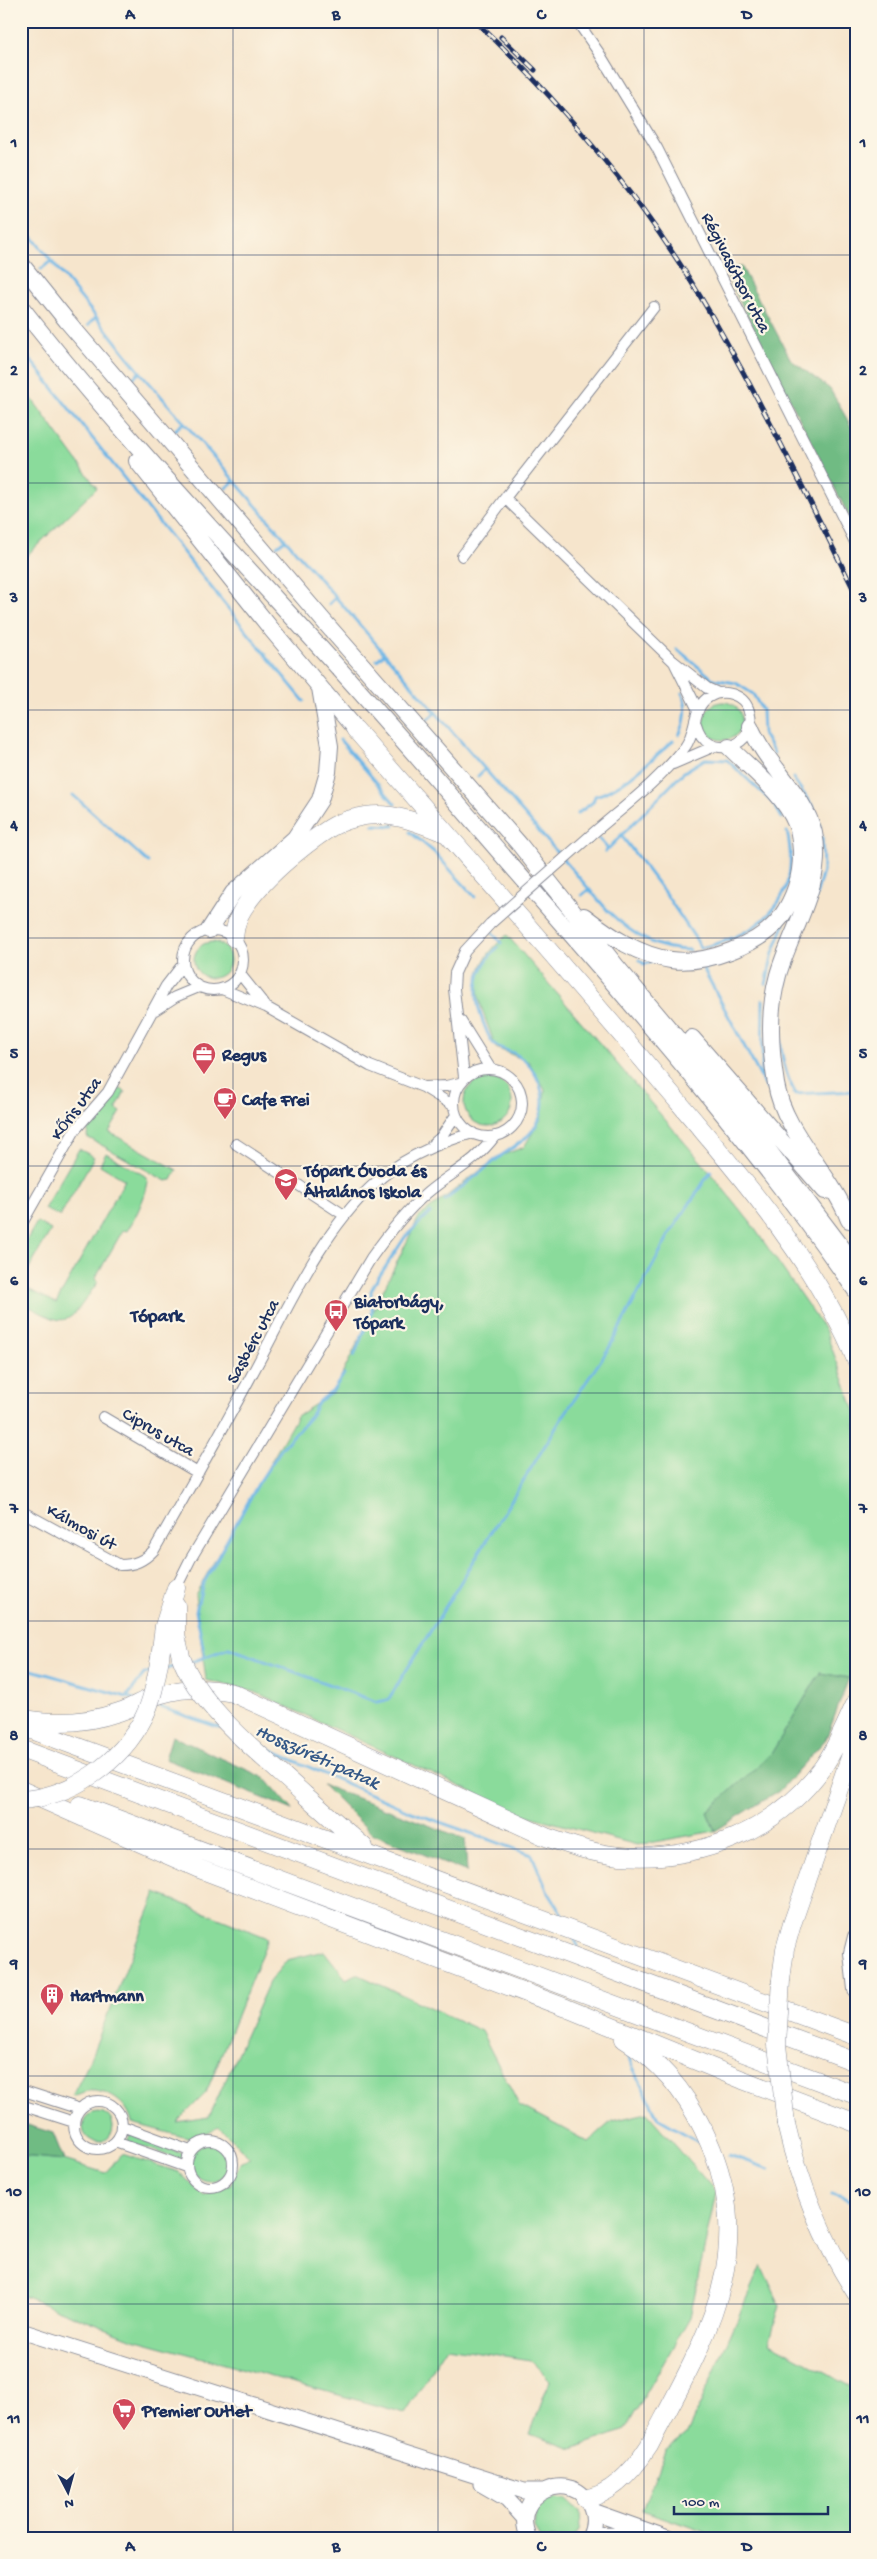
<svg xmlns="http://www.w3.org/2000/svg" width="877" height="2559" viewBox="0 0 877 2559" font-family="'Gochi Hand',sans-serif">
<rect width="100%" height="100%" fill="#fcf5e5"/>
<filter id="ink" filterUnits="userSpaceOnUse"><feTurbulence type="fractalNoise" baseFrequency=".02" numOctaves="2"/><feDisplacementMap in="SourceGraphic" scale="10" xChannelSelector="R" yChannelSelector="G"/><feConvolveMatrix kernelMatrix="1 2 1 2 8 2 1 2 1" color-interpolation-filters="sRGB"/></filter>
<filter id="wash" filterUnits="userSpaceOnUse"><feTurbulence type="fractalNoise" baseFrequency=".0096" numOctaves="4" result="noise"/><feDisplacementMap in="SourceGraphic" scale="20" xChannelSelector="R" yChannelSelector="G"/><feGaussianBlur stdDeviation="1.12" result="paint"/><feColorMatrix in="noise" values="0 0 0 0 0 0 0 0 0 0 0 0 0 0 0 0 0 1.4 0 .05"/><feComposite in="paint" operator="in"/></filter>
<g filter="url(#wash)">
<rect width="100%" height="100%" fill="#f6e5cc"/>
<path fill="#8adb9b" stroke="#52857c" d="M21 384 97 488 21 561Z
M704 721a19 19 0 1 1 38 0a19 19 0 1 1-38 0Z
M507 935 703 1164 750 1222 825 1330 856 1413V1658L849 1678 820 1673 771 1754 707 1812 715 1831 637 1845 518 1813 255 1692 206 1680 195 1595 297 1416 333 1393 419 1217 498 1157 524 1147 541 1119 545 1090 529 1062 496 1048C479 999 461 974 507 935Z
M194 960a18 18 0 1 1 36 0a18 18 0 1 1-36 0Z
M464 1102a24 24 0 1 1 48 0a24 24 0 1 1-48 0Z
M118 1088 125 1091 116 1109 121 1112 109 1132 177 1170 172 1180 166 1181 87 1137 88 1128Z
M79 1149 94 1157 60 1216 44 1209Z
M106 1153 145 1176 148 1182C145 1198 136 1217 127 1231L123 1230 95 1279 98 1282C66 1326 71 1330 21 1302L28 1289 56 1303 125 1180 100 1165Z
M37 1222 51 1230 21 1282V1250Z
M156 1893 268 1938 206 2093 177 2122 209 2117 269 1982 287 1960 324 1951 346 1979 357 1974 481 2031 519 2105 588 2142 612 2121 647 2113 716 2192 690 2317 625 2430 572 2449 530 2434 550 2380 530 2360 447 2347 405 2413 133 2339 21 2295V2156L64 2160 105 2173 122 2154 179 2172 204 2196 231 2184 241 2161 250 2158 219 2127 191 2139 132 2123C129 2103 107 2089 87 2091 83 2092 77 2095 72 2096L86 2069Z
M83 2127a15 15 0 1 1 30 0a15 15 0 1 1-30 0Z
M131 2134 183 2154 180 2160 127 2141Z
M191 2162a19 19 0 1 1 38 0a19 19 0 1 1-38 0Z
M761 2265 780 2305 769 2343 856 2389V2528L851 2538H722L642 2510 665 2451 687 2434Z
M557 2498 566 2499 579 2511 580 2528 574 2538H540L534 2528 536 2511 548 2499Z"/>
<path fill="#6fbb83" stroke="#457570" d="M741 266 791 360 830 389 856 435V530L725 272Z
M820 1673 849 1678 826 1739 779 1791 715 1831 707 1812 771 1754Z
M172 1736 265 1778 293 1810 165 1759Z
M323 1785 465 1839 467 1872 371 1833Z
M21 2123 53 2133 64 2160 21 2156Z"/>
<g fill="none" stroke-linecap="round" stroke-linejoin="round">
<path stroke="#6eb6e6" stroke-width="3" d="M21 223 140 372 609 912C633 935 656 950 690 950
M41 269 51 261
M88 325 96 317
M21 348C115 466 207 585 304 701
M133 378 140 372
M175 430 184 422
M226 488 234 481
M277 546 285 540
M329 604 335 598
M677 649 713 679 736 683 753 694 762 710 763 734 774 753
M377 660 384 654
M428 719 435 713
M679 735C686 723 688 705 682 693
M340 740 395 804
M478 776 484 770
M793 778 813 807 820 827
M73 795 148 862
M577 814 593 802 595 796C623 788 650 761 673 741
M373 825 394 826
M410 832 434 852 475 897
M621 835 667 896 697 941 700 948C761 935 803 899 787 832
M599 839 608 849
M605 852 684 772 705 759 727 760 774 804 782 818
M582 895 589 889
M814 902 823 871 822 837
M492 932 501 943
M639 960 644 964 652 962
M702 966 767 1089
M703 968 718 963
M786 978C778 1016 775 1059 796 1094
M766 984 773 953 784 925
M762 1079 763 1000
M794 1094 856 1091
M445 1200C465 1185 483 1170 502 1155 516 1145 530 1138 538 1122 550 1098 538 1068 517 1055 510 1050 499 1050 493 1043 488 1037 486 1029 483 1022 472 993 475 969 498 947
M354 1356 372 1311 371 1291 375 1283 405 1237 430 1213
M205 1657 196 1611 202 1586 258 1484 282 1448 310 1417 319 1401 332 1392 344 1374
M189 1663 229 1648 377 1702 388 1700 562 1418 609 1348 669 1235 711 1171
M21 1667 134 1699
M165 1669 178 1666
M127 1697 144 1674 151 1672
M154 1705 221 1728
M261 1746 409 1811 532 1855 547 1890 565 1919
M574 1938 578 1946
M623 2047 658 2118 699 2142
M729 2155 769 2169
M833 2194 856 2202"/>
</g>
</g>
<g filter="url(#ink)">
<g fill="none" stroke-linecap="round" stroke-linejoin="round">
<g stroke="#888a95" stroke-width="12">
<path id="minor" d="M577 21 599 53 657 148 856 544
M505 498 673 661 707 688 718 693
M462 556 505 498 654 307
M675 664 698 710
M673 764 715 746
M590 836C622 808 659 781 685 747 697 731 692 707 709 697 723 688 744 694 749 711 761 746 707 765 696 724
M183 960a30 30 0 1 1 60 0a30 30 0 1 1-60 0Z
M240 974 264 1004
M222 989 266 1007 370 1066 423 1087 454 1106
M155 1010 175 997 199 987
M460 1020 490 1068
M454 1103a34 34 0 1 1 68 0a34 34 0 1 1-68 0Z
M464 1077 454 989 455 973 465 951 490 924
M424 1087 446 1086 460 1083
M236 1144 344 1215
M432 1145 441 1137 456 1115
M21 1225 75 1130 108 1092 166 986 183 964
M103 1417 198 1473
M21 1511 120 1565C134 1565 144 1561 154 1550 189 1489 224 1427 257 1365 290 1304 321 1233 373 1185 400 1159 437 1143 473 1133
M176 1588 190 1560 371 1258C388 1234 405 1212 427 1193 453 1171 473 1165 495 1136
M21 2090 80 2109
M74 2125a24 24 0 1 1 48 0a24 24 0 1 1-48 0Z
M21 2105 74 2122
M122 2126 190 2151
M187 2164a23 23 0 1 1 46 0a23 23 0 1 1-46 0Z
M115 2142 186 2167"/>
</g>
<g stroke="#888a95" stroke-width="17">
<path id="primary" d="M21 2331 524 2491H543
M481 2484 507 2499 524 2518
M592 2511 668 2538
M591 2535 614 2534 639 2538
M529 2538C507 2494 574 2465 591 2508 595 2518 594 2528 589 2538"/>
</g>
<g stroke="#888a95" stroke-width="18">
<path id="trunk" d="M21 264 67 321 328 626 520 845 617 967 741 1114 856 1266
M21 307C124 439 240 558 351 682 416 754 479 829 543 902 653 1028 761 1153 856 1291
M137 461 272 630 355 729
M750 726C766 765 804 793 814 833 825 883 791 929 778 975 768 1011 770 1047 776 1084 784 1132 831 1174 849 1220
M584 916C610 936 638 955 671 960 705 965 760 945 781 917 795 897 802 875 801 850 800 842 800 832 796 824 784 794 752 770 729 747
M209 930 233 893 295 838 320 800 328 772 330 746 320 688
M692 1038 825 1191
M856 1937 852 1953 856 1989"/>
</g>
<g stroke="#888a95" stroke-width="19">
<path id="motorway" d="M355 729C458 847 563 964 664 1085 734 1168 814 1258 856 1360
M234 938C235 927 237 918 243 909 261 880 302 846 330 828 343 820 363 815 378 815 401 815 424 825 445 833
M176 1605V1635L181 1657
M160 1658 164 1626 176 1588
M21 1718C54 1725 87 1723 119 1712 130 1709 140 1702 150 1698 179 1687 204 1687 233 1693L546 1837C569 1845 595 1854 620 1856 697 1862 777 1832 823 1767 837 1747 846 1723 856 1702
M24 1727 856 2036
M21 1749 856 2062
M21 1790 197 1868 566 2008 743 2080 856 2123
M306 1796 364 1847
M80 1805 856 2095
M781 1980 785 1949 792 1924 856 1740
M786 2124C800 2185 822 2240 856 2293
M585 2499C613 2494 635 2468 649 2446 705 2339 763 2251 703 2129 685 2092 659 2060 624 2039"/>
</g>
<use href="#minor" stroke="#fff" stroke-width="10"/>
<use href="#primary" stroke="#fff" stroke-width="15"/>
<use href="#trunk" stroke="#fff" stroke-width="16"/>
<use href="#motorway" stroke="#fff" stroke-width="18"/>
<g stroke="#1b2f5e" stroke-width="5">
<path id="rail" d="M475 21C558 98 642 199 700 296 757 392 806 494 856 594
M501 37 535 70"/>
</g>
<use href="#rail" stroke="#fcf5e5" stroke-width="3" stroke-dasharray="9" stroke-linecap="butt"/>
<g stroke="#888a95" stroke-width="12" stroke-linecap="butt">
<path id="minor-bridge" d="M490 924 590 836"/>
</g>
<g stroke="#888a95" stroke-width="19" stroke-linecap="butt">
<path id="motorway-bridge" d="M181 1657C199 1708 266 1759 306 1796
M21 1800C72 1797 121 1762 144 1717 153 1699 156 1678 160 1658
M781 1980 777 2045 786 2124"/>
</g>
<use href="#minor-bridge" stroke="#fff" stroke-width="10"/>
<use href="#motorway-bridge" stroke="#fff" stroke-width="18"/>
</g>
</g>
<path fill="none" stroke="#1b2f5e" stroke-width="1" stroke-opacity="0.55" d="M233 21V2538M438 21V2538M644 21V2538M21 255H856M21 483H856M21 710H856M21 938H856M21 1166H856M21 1393H856M21 1621H856M21 1849H856M21 2076H856M21 2304H856"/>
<defs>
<g id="office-pin" transform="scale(1.25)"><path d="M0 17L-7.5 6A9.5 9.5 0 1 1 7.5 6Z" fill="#d1495b" stroke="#fcf5e5"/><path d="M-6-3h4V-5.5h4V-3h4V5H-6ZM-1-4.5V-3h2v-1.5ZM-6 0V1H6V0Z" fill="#fff"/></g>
<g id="cafe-pin" transform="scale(1.25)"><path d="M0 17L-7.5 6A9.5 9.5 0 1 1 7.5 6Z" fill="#d1495b" stroke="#fcf5e5"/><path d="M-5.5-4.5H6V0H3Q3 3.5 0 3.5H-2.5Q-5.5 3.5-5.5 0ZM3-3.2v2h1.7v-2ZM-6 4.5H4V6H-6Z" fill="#fff"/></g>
<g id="school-pin" transform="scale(1.25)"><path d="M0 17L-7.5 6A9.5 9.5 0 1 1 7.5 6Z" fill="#d1495b" stroke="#fcf5e5"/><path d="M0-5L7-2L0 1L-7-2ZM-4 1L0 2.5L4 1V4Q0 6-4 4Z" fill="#fff"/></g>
<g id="bus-pin" transform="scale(1.25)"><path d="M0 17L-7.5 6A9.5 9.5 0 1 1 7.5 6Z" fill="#d1495b" stroke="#fcf5e5"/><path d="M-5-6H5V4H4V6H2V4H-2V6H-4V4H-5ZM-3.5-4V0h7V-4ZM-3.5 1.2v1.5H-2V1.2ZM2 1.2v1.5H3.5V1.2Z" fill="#fff"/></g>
<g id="building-pin" transform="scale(1.25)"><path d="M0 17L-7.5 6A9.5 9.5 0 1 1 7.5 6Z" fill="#d1495b" stroke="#fcf5e5"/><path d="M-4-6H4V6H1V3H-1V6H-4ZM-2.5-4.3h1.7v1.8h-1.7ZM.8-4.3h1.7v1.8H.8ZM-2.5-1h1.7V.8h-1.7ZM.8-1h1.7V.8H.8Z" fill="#fff"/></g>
<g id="supermarket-pin" transform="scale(1.25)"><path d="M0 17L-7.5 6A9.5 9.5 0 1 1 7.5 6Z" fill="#d1495b" stroke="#fcf5e5"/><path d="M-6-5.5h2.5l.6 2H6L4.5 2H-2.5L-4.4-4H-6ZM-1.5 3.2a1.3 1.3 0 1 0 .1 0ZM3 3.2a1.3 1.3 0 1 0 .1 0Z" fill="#fff"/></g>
</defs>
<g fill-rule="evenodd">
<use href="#office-pin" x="204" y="1054"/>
<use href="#cafe-pin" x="225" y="1099"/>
<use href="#school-pin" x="286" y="1180"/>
<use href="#bus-pin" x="336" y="1311"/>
<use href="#building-pin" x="52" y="1995"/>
<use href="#supermarket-pin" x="124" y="2410"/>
</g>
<g text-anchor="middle" stroke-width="4.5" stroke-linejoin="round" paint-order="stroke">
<g font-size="18" fill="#1b2f5e" stroke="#fcf5e5">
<text transform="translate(737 272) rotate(63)" y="6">Régivasútsor utca</text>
<text transform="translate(75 1108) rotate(-54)" y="6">Kőris utca</text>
<text transform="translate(252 1341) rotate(-62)" y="6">Sasbérc utca</text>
<text transform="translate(159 1431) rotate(30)" y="6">Ciprus utca</text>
<text transform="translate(82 1526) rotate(29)" y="6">Kálmosi út</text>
</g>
<g font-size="18" font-weight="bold" fill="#1b2f5e" stroke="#fcf5e5" text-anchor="start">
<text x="222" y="1060">Regus</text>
<text x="242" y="1105">Cafe Frei</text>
<text x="304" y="1176">Tópark Óvoda és<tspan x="304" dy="21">Általános Iskola</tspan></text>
<text x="354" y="1307">Biatorbágy,<tspan x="354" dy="21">Tópark</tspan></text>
<text x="70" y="2001">Hartmann</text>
<text x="142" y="2416">Premier Outlet</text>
</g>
<g font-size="19" font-weight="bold" fill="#1b2f5e" stroke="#fcf5e5">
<text x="157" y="1321">Tópark</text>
</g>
<g font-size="19" font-style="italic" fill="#345887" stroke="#fcf5e5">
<text transform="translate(318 1755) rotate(24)" y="7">Hosszúréti-patak</text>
</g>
</g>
<rect width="877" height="2559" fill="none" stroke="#fcf5e5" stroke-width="55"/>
<g transform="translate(68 2492) rotate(174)" stroke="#fcf5e5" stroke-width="4" paint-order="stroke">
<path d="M0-4L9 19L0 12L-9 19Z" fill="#1b2f5e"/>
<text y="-8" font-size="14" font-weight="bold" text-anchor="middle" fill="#1b2f5e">N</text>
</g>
<path d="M674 2506v8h154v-8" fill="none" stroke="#1b2f5e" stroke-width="2.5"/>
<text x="682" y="2506" font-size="15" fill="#1b2f5e" stroke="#fcf5e5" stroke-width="4" paint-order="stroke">100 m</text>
<rect x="28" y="28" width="822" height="2504" fill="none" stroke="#1b2f5e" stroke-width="2"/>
<g font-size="16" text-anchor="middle" font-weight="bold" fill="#1b2f5e">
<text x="130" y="19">A</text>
<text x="336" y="19">B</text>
<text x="541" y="19">C</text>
<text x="747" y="19">D</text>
<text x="14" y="147">1</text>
<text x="863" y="147">1</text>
<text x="14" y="375">2</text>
<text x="863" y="375">2</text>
<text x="14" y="602">3</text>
<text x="863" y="602">3</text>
<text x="14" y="830">4</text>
<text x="863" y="830">4</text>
<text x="14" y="1058">5</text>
<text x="863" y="1058">5</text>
<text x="14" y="1285">6</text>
<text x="863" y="1285">6</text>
<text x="14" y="1513">7</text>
<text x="863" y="1513">7</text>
<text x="14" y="1740">8</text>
<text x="863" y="1740">8</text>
<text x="14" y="1968">9</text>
<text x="863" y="1968">9</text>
<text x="14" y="2196">10</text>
<text x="863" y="2196">10</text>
<text x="14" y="2423">11</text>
<text x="863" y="2423">11</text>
<text x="130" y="2551">A</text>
<text x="336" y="2551">B</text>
<text x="541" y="2551">C</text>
<text x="747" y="2551">D</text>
</g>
</svg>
